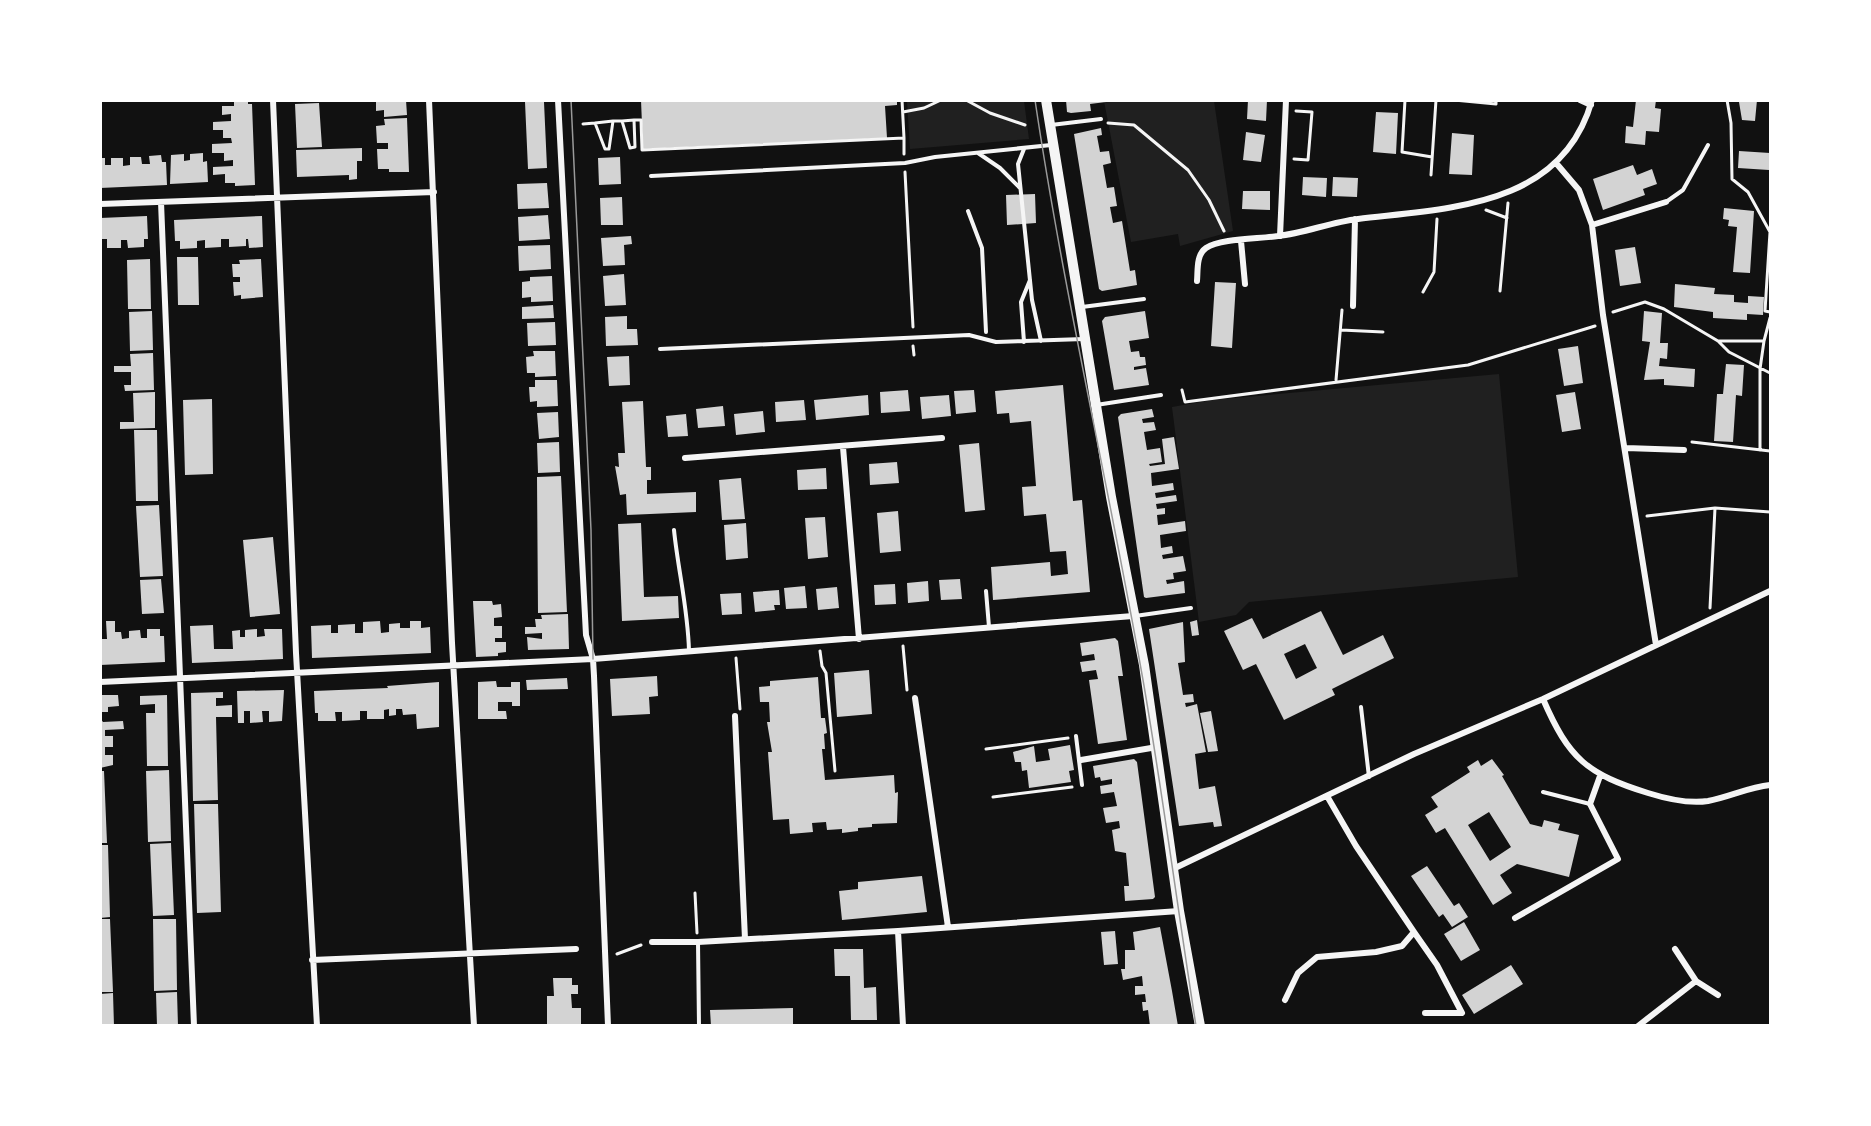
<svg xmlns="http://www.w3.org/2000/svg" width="1871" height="1126" viewBox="0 0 1871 1126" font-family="'Work Sans',sans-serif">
<rect width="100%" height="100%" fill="#111"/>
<path fill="#202020" d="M907 101H1024L1029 139 910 149Z
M1104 101H1214L1233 231 1180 246 1178 234 1131 242Z
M1499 374 1518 577 1249 602 1236 615 1199 622 1172 407 1213 400Z"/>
<path fill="#d3d3d3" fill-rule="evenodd" d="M234 100H248V104H252L255 185 235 186V183H225V174L213 175V167L233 166V160L224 161V153H212V144L232 143 231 138H223V130H213V122L231 121V114L222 115V106H234Z
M376 100H406L407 115 384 117V110L376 111Z
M641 100H897V105L885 106 887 138 643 149Z
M1066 100H1106V102L1090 104 1091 111 1071 113 1067 112Z
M1248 100H1267L1266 121 1247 119Z
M1636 100H1656L1655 108 1661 109 1659 132 1646 131 1645 145 1625 143 1626 126 1633 127Z
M1742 100H1757L1755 121 1742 120 1739 102Z
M525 102H544L547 168 528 169Z
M319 103 322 147 297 148 295 104Z
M1376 112 1398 113 1396 154 1373 152Z
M407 118 409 172H389V169H378L377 149H388V143H377L376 126 385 125 384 119Z
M1101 128 1102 135 1097 136 1100 152 1109 151 1111 163 1103 165 1107 188 1114 187 1117 206 1110 207 1113 223 1122 221 1130 271 1135 270 1137 285 1102 291 1099 289 1074 134Z
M1246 132 1265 135 1261 162 1243 160Z
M1452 133 1474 135 1472 175 1449 174Z
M362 148V161H357V179L349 180V175L297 177 296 150Z
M1739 151 1770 153 1769 170 1738 168Z
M203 153V162L207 161 208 182 170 184 171 155 184 154V161L190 160V154Z
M161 155 162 162H166L167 185 100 188V158H105V165H111V158H123V166L130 165V157H141L142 164H150L149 156Z
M620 157 621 184 599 185 598 158Z
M1633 165 1637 175 1652 169 1657 184 1643 189 1645 195 1603 210 1593 179Z
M1303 177 1327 178 1326 197 1302 195Z
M1333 177 1358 178 1357 197 1332 196Z
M547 183 549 208 518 209 517 184Z
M1243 191H1270V210L1242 209Z
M1035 194 1036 223 1007 225 1006 195Z
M622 197 623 225H601L600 198Z
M1724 208 1754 211 1750 273 1733 272 1737 227 1728 226 1729 220 1723 219Z
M548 215 550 239 519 241 518 217Z
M147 216 148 239H144V247L128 248 127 240H121V248H107V239H100V218Z
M262 216 263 247 249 248 248 239H246V246L229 247V239H221V247L205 248V240L197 241V248L180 249V241H175L174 220Z
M631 236 632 244 624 245 625 265 603 266 601 238Z
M550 245 551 269 519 271 518 246Z
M1635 247 1641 283 1620 286 1615 250Z
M177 257H198L199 305H178Z
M150 259 151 309H128L127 260Z
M261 259 263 297 241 299V295L234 296 233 282H240V277H233L232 264H240L239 260Z
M624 274 626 305 605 306 603 276Z
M552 276 553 301 531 302V297L522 298V282L530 281V277Z
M1215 282 1236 283 1232 348 1211 346Z
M1675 284 1715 288 1714 294 1734 295V302L1748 303V296L1764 297 1763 315 1747 314V320L1713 318V312L1674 307Z
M553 305 554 318 522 319V307Z
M152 311 153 350 130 351 129 312Z
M1145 311 1149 338 1129 341 1131 352 1139 351 1140 357H1145L1146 365 1134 367V370L1146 368 1149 385 1114 390 1102 321 1105 317Z
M1644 311 1662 313 1660 343H1668L1667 359 1660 358 1659 366 1695 369 1694 387 1664 385V379L1644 380 1650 342 1642 341Z
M627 316V329H637L638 345 606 346 605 317Z
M555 322 556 345 528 346 527 323Z
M1578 346 1583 383 1564 386 1558 349Z
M533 351H555L556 376 535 377V373H527L526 357 534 356Z
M153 353 154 390 125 391 124 385H131V372H114V366H131L130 354Z
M629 356 630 385 609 386 607 357Z
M1726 364 1744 365 1742 396 1736 395 1733 442 1714 441 1717 394H1723Z
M535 380H557L558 406 537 407V401L530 402 529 387H535Z
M1063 385 1073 501 1082 500 1090 592 993 600 991 567 1050 562 1051 576 1068 574 1066 551 1050 552 1046 514 1024 516 1022 487 1036 486 1031 421 1010 423 1009 413 997 414 995 391Z
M908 390 910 411 881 413 880 392Z
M974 390 976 412 956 414 954 391Z
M155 392V428L120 429V422H134L133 393Z
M1575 392 1581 429 1562 432 1556 395Z
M868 395 869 415 816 420 814 400Z
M949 395 951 416 922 419 920 397Z
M212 399 213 474 185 475 183 400Z
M804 400 806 420 776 422 775 402Z
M643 401 646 467H651V480H647V494L696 492V512L627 515 626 494 620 495 615 466 619 467 618 453H625L622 402Z
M723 406 725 426 698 428 696 409Z
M1152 409 1154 417 1142 419 1143 423 1154 422 1156 430 1144 432 1147 450 1160 448 1162 462 1149 464 1150 466 1165 464 1162 439 1174 437 1179 469 1151 473 1152 486 1173 483 1174 490 1155 493 1156 498 1176 495 1177 501 1156 504 1157 509 1165 508V514L1157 515 1158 525 1185 521 1186 531 1160 535 1161 548 1172 546 1173 553 1162 555 1163 559 1183 556 1186 571 1173 573 1174 579 1166 580 1167 584 1184 581 1185 593 1146 598 1144 597 1118 417 1121 414Z
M763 411 765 432 736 435 734 414Z
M558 412 559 437 539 439 537 413Z
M686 414 688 436 668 437 666 416Z
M134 430H157L158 501H136Z
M559 442 560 472 538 473 537 443Z
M979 443 985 510 965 512 959 445Z
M897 462 899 483 870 485 869 464Z
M826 468 827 489 798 490 797 470Z
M561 476 567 612 538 613 537 477Z
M741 478 745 519 722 520 719 480Z
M159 505 163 576 140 577 136 506Z
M898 511 901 551 880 553 877 513Z
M825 517 828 557 808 559 805 518Z
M641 523 644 597 678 596 679 618 622 621 618 524Z
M746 523 748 558 726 560 724 525Z
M273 537 280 614 250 617 243 540Z
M161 579 164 613 142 614 140 580Z
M960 579 962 599 941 600 939 580Z
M928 581 929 601 908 603 907 583Z
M895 584 896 604 875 605 874 585Z
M805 586 807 608 786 609 784 588Z
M837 587 839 608 818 610 816 589Z
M779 590 780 605H774L775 610 755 612 753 592Z
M741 593 742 614 722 615 720 594Z
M473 601H492L493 605 501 604 502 617 494 618V626H502V638H495V642H506V652L498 653V656L476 657Z
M1321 611 1343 655 1383 635 1394 658 1332 689 1335 695 1284 720 1256 664 1243 670 1224 631 1252 618 1263 639ZM1305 644 1317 668 1296 679 1284 654Z
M568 614 569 649 528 650 527 637 542 639V633L525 634V627H536L535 619H542L541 615Z
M1197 620 1199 635 1192 636 1190 622Z
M106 621H115V632H121L122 639 129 638V631L140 630 141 638H147V629H160V636H164L165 662 100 665V639H107Z
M380 621 381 633 389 632V624L400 623V628H410V621H421V628L430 627 431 653 312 658 311 626 331 625V633H338V625L355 624V633H363V622Z
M1183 622 1185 662 1178 663 1183 695 1193 694 1194 702 1185 703 1186 707 1197 704 1206 752 1195 754 1199 789 1215 786 1222 826 1214 827 1213 822 1179 826 1149 629Z
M213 625 214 649H233L232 631 240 630V637H245V630L257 629V637L265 636 264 629H282L283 659 192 663 190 626Z
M1115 638 1118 641 1123 676H1118L1127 740 1098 744 1089 680 1098 679 1096 670 1082 672 1080 662 1095 660 1094 654 1082 656 1080 643Z
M869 670 872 714 837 717 834 673Z
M657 676 658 696 649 697 650 714 612 716 610 679Z
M818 677 821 718H825L827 733 824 734 825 749H822L825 780 894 775 895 793 898 792 897 823 872 824V827L858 828V831L842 833V829L827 830 826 822 812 823 813 832 790 834 789 819 773 820 768 752H772L767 722H770L769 702H760L759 687 770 686V681Z
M567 678 568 689 527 690 526 680Z
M496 681 497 687H511V682H520V706H512V702H498V711H506L507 719H478V682Z
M439 682V727L417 729 416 714 403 715 402 709H396V715L389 716V709L384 710V719H367V711H360V720L342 721V712H335L336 721H318V713H315L314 691 388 688 387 686Z
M284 690 282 721 269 722V711H262L263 722 250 723V711H244V723H238L237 691Z
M223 692V698H216V706L232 705V717H216L218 800 193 801 191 693Z
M100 695H118L119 706 108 707V712H100Z
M167 695 168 766H147L146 713H155V704L140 705V696Z
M1211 711 1218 751 1208 752 1200 713Z
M100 718 103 722 123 721 124 729 105 730V736H113V747H105V755H113V765L100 768Z
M1070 745 1074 770 1069 771 1071 782 1029 788 1027 770 1022 771 1021 762H1015L1013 752 1034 746 1036 762 1050 760 1048 749Z
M1134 759 1137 762 1155 897 1153 899 1125 901 1124 886H1129L1126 853 1115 851 1112 830 1120 828 1119 821 1106 823 1103 808 1117 806 1114 792 1101 794 1100 786 1112 784V779L1101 781 1100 777 1095 778 1093 766Z
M1492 759 1504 775 1502 776 1530 824 1542 827 1544 820 1560 824 1558 830 1579 835 1569 877 1517 864 1500 875 1512 893 1493 905 1445 828 1436 833 1425 815 1438 807 1431 797 1470 772 1467 767 1478 760 1481 766ZM1489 812 1511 847 1490 861 1468 825Z
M169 770 171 841 148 842 146 771Z
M100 771H104L107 843H100Z
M194 804H218L221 912 197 913Z
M171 843 174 915 153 916 150 844Z
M100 845H108L110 917 100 918Z
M1427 866 1454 906 1459 903 1468 917 1452 927 1443 914 1439 917 1411 876Z
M922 876 927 912 842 920 839 891 858 889V882Z
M100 919H110L113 992H100Z
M153 919H176L177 990 154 991Z
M1464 922 1480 950 1461 961 1444 934Z
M1160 927 1172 991 1178 1026H1150L1148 1010 1143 1011 1142 1002H1146L1145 994 1135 995V986H1143L1142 976 1123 980 1121 969H1125V950H1135L1133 932Z
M1115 931 1118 964 1104 965 1101 932Z
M834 949H863L864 988 876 987 877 1020H851L850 976H835Z
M1511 965 1523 984 1474 1014 1462 995Z
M553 978H572V985H578V994H571L572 1008H581V1026H547V996H554Z
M177 992 178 1026H157L156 993Z
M113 993 114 1026H100V994Z
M793 1008V1026H711L710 1010Z"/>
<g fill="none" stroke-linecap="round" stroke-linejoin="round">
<path stroke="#f5f5f5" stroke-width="3" d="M902 100 904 138
M966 100 990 113 1025 125
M1405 100 1402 152 1432 157
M1454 100 1496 104V100
M1727 100 1731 123 1732 179 1748 192 1770 232 1765 311 1770 312
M903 112 924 108 941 100
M622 121 634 120
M595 123 613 121
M1108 123 1134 125 1188 170 1209 200 1224 231
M583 124 595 123 605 149H609L613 121H622L630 148 635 147 634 120H641L642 150 904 138V154
M1294 159 1308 160 1312 112 1296 111
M905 172 913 327
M1431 175 1436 100
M1486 210 1507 218
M1500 291 1508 203
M1423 292 1434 272 1437 219
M1613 312 1645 302 1664 309 1718 341 1729 352 1770 373
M1341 330 1383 332
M1718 341H1764L1770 318
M913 346 914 355
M1336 380 1342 310
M1182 390 1185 402 1468 365 1595 326
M1692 442 1770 451
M1760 450V369L1764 341
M1647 516 1715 508 1770 512
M1710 608 1715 508
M903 646 907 690
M820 651 822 666 826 673 835 771
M736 658 740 709
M986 749 1068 738
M993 797 1072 787
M695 893 697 933
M617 954 641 945"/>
<path stroke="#f5f5f5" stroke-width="4" d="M1051 125 1101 119
M1024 149 1018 164 1032 300 1041 341
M978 153 1000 168 1020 188
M651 176 905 163 935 157 1051 145
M1666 202 1683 190 1708 145
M968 211 982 248 986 332
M1082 307 1144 299
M1024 342 1021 302 1030 280
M660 349 969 335 996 342 1084 339
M1096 405 1161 395
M674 530C678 570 688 609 689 651
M986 591 989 627
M1135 616 1191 608
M1361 707 1369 777
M1076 736 1082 785
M1543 792 1590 804
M698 942 699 1026"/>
<path stroke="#f5f5f5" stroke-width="6" d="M273 100 296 653 317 1026
M429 100 452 643 474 1026
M558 100 586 635 593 659 594 676 608 1026
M1580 100 1591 105
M1556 163 1579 190 1592 225 1603 315 1656 645
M161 202 194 1026
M100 204 434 192
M1592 225 1666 202
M1280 236 1286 100
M1241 241 1245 284
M1197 281C1198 270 1196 255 1206 248 1220 238 1260 239 1278 236 1305 233 1331 222 1358 219 1448 208 1562 208 1592 100
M1353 306 1355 219
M843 447 859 639
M1626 448 1684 450
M685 458 942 438
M100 682 593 659 1133 616
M915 698 948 927
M1543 699C1569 759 1587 774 1648 793 1667 799 1688 804 1708 801 1729 797 1749 787 1770 785
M735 716 745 939
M1081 760 1157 747
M1173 869 1414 754 1543 699 1770 591
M1515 918 1618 859 1590 804 1600 776
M898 931 903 1026
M1414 932 1437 965 1462 1013H1425
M652 942H698L898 931 1179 911
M1675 949 1696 981 1718 995
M312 960 576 949
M1285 1000 1298 973 1317 957 1376 952 1402 946 1414 932 1356 846 1327 796
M1638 1026 1696 981"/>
<path stroke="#f5f5f5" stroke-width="10" d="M1046 100 1111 497 1144 665 1179 911 1200 1026"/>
<path stroke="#9a9a9a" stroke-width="1.5" d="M571 100 591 530 593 659
M1035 100C1064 295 1109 487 1143 680 1163 795 1178 911 1196 1026"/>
</g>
<rect width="1871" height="1126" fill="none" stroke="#ffffff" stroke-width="204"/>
</svg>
